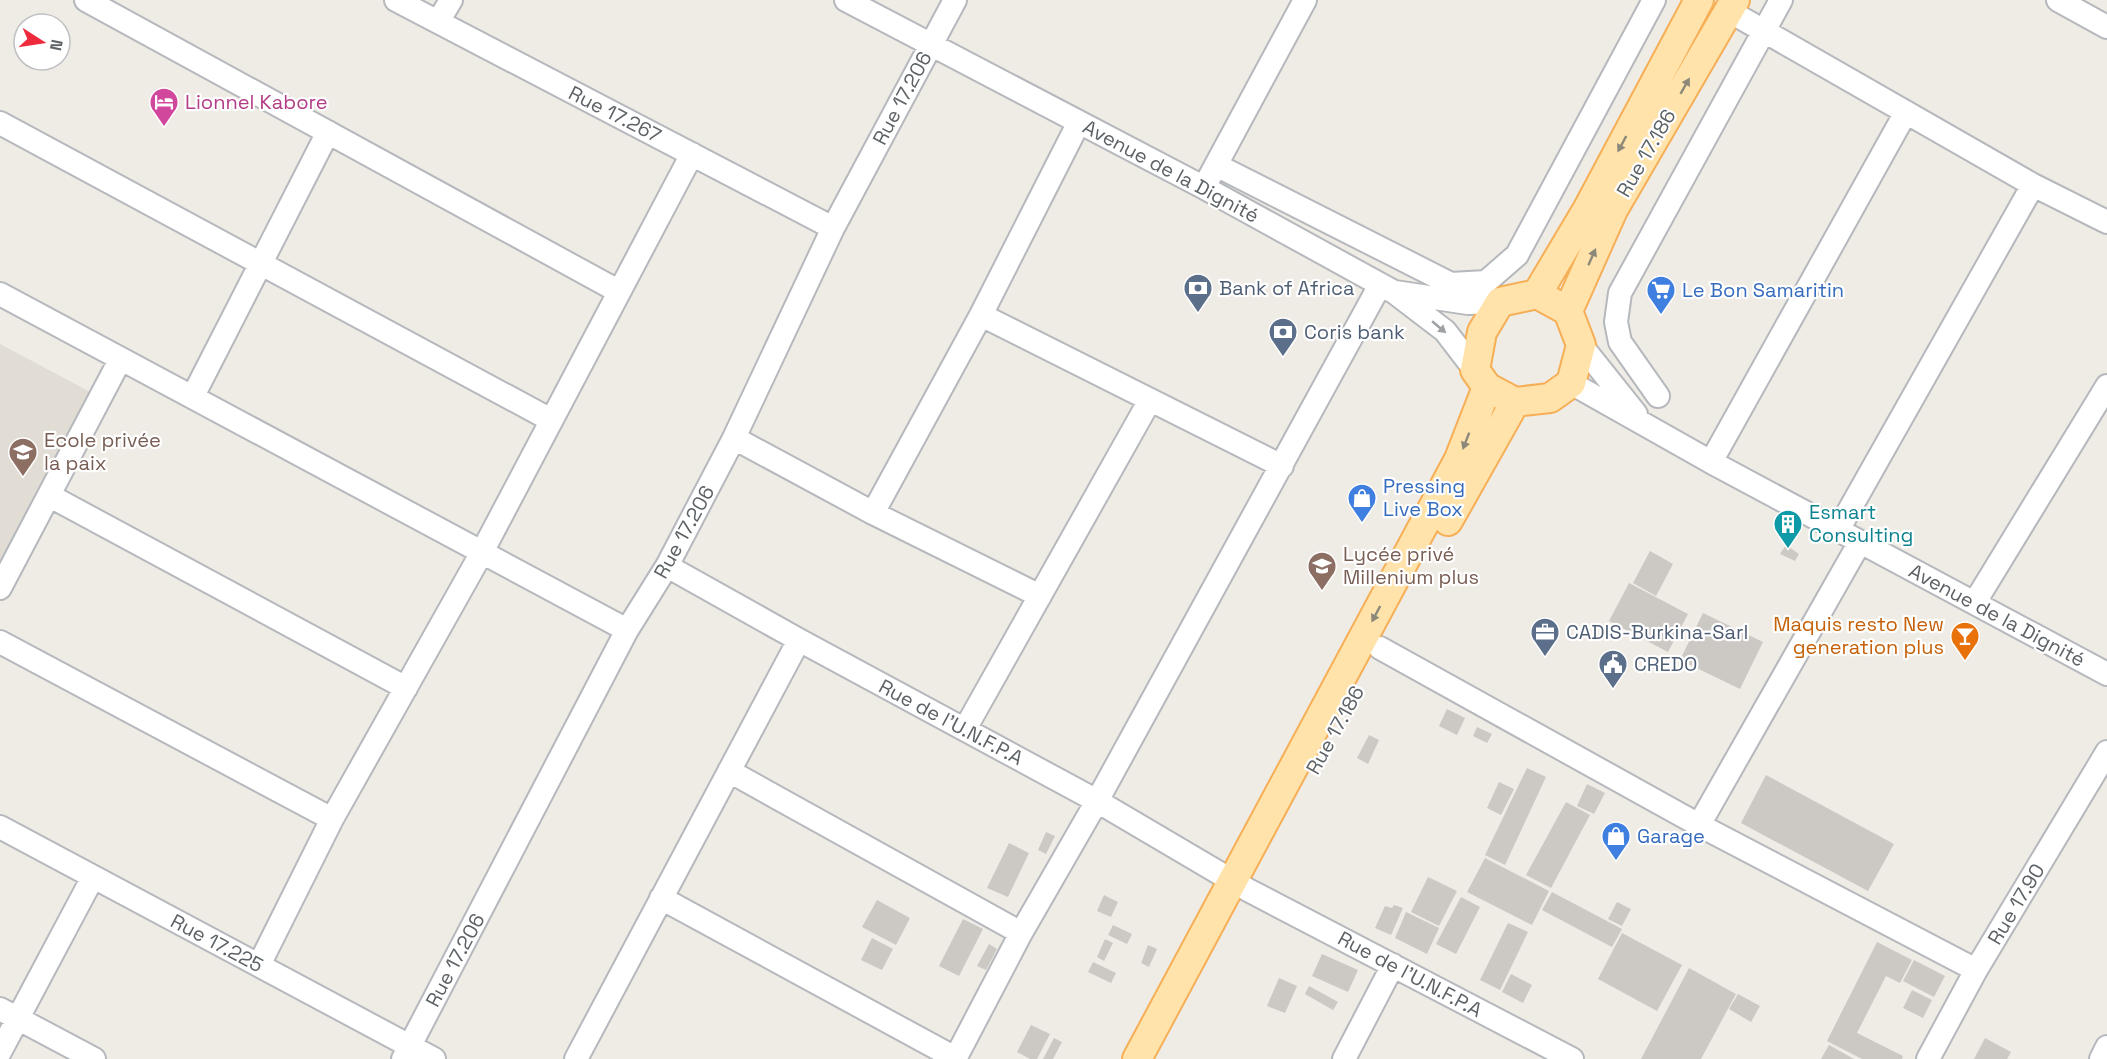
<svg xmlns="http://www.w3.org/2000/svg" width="2107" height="1059" viewBox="0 0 2107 1059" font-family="'Space Grotesk',sans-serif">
<rect width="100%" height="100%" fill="#efebe5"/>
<path fill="#e1ddd5" d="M0 344 92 393 0 563Z"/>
<path fill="#ccc8c4" d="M1786 545 1799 554 1795 561 1780 554Z
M1650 551 1673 564 1656 596 1633 583Z
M1629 583 1688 614 1668 652 1609 621Z
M1703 613 1763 642 1740 689 1680 660Z
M1447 709 1465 718 1457 735 1439 726Z
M1477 727 1492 734 1487 743 1473 736Z
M1369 735 1379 740 1368 764 1357 758Z
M1527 768 1546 777 1505 865 1485 855Z
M1766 775 1894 844 1868 891 1741 823Z
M1499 782 1514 789 1501 815 1487 808Z
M1587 784 1605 793 1594 814 1577 806Z
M1566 802 1590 815 1551 888 1526 875Z
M1046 832 1055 836 1046 854 1038 850Z
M1009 843 1029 853 1008 897 987 888Z
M1485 858 1549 891 1532 925 1467 892Z
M1428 877 1457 891 1439 926 1411 912Z
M1552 892 1622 929 1612 947 1542 910Z
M1104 895 1118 902 1111 917 1097 911Z
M1461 897 1480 907 1456 954 1436 944Z
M877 900 910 918 896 945 862 927Z
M1617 902 1631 909 1622 926 1608 919Z
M1394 905 1403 908 1391 935 1375 928 1385 906 1392 908Z
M1406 912 1439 928 1427 954 1395 938Z
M963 919 983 929 959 976 939 966Z
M1508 923 1528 932 1500 990 1480 980Z
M1113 925 1132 934 1127 944 1108 935Z
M1622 933 1682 965 1657 1011 1598 979Z
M872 938 893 949 882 970 861 960Z
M1105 939 1113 943 1104 961 1097 957Z
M1877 942 1912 960 1900 983 1886 976 1857 1033 1903 1056 1902 1059H1862L1827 1041Z
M989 944 997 949 986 970 977 966Z
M1148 945 1157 949 1149 967 1141 963Z
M1322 954 1358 970 1348 992 1312 976Z
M1914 960 1945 976 1934 997 1903 981Z
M1093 962 1116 973 1111 983 1088 972Z
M1689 968 1736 994 1701 1059H1641Z
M1511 974 1532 985 1523 1003 1502 992Z
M1279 978 1297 986 1285 1013 1267 1006Z
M1309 986 1338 1002 1333 1010 1305 994Z
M1912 990 1932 1000 1923 1018 1903 1008Z
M1738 994 1760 1006 1751 1022 1729 1009Z
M1031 1025 1050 1034 1037 1059H1030L1017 1052Z
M1054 1038 1062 1042 1053 1059H1043Z
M1985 1038 2011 1052 2007 1059H1974Z
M1829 1045 1854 1059H1821Z"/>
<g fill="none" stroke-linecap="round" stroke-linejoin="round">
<g stroke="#b5b8bc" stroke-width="26">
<path id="minor" d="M86 0 618 291
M396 0 833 228
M846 0 1203 187 1394 292 1445 331 1475 370
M2058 0 2107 27
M1729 11 2033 185 2107 222
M438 22 451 0
M0 123 551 420
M1216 165 1451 284 1486 282 1517 255 1654 0
M1209 178 1305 0
M1395 292 1468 303 1500 302
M0 294 627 630
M981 315 1282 466
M1581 345 1636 414
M1571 383 1711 462 2107 674
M193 396 328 132
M1658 396 1620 342 1616 322 1620 293 1781 0
M734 438 873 513 1040 596
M1711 462 1906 112
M50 496 406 688
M873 513 981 315 1079 122
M1838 530 2033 185
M667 566 799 640 1097 801 1248 890 1572 1059
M0 588 120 360
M1975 602 2107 386
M0 642 332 819
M1380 648 1699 825 1976 970
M965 729 1150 400
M729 771 1021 933
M1699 825 1860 542
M0 827 434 1059
M661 898 955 1058
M259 965 332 819 481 554 692 154
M0 1009 94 1059
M0 1052 93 877
M403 1059 627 630 667 566 734 438 833 228 955 0
M576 1059 799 640
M955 1059 1021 933 1097 801 1380 285
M1344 1059 1393 965
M1928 1059 1976 970 2107 752
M2101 1059 2107 1047"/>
</g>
<g stroke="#f6af57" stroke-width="32">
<path id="major" d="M1537 294 1568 311 1581 345 1571 383 1550 398 1515 402 1487 387 1475 370 1482 332 1500 302Z
M1537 294 1587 210 1699 0
M1568 311 1613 210 1735 0
M1448 521 1515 402
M1137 1059 1459 459 1487 387"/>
</g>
<use href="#minor" stroke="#fff" stroke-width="22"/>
<use href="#major" stroke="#ffe3aa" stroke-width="28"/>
</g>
<defs><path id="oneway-solid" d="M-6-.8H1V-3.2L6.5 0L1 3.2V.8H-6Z" transform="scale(1.5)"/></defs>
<g fill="#8d897a">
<use href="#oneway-solid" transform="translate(1685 86) rotate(-60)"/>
<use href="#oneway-solid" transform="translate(1622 144) rotate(118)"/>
<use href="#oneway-solid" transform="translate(1592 257) rotate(-66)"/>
<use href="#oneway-solid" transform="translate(1466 441) rotate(111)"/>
<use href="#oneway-solid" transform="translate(1376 614) rotate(118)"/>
</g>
<use fill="#9da1a3" href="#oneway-solid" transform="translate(1439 327) rotate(40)"/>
<defs>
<g id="hotel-pin" transform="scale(1.5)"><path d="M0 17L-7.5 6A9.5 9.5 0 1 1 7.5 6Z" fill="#d1479c" stroke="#fff"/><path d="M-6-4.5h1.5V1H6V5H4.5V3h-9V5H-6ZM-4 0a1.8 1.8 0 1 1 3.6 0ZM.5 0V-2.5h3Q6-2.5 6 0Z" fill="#fff"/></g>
<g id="bank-pin" transform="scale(1.5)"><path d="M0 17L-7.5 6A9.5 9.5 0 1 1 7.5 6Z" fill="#5c6f8a" stroke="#fff"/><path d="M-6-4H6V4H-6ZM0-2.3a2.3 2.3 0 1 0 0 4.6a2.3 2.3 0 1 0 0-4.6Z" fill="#fff"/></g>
<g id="supermarket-pin" transform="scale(1.5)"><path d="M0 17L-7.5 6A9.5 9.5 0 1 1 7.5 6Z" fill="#3f7fe0" stroke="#fff"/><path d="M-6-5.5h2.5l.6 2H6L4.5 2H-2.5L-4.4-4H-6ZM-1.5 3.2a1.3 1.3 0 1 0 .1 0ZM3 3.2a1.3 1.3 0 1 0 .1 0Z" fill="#fff"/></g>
<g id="school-pin" transform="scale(1.5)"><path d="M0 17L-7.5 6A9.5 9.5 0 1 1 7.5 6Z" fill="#8d6e63" stroke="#fff"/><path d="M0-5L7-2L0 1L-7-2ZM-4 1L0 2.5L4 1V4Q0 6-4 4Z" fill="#fff"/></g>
<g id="shop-pin" transform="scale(1.5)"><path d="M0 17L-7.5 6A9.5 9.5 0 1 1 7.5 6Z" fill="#3f7fe0" stroke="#fff"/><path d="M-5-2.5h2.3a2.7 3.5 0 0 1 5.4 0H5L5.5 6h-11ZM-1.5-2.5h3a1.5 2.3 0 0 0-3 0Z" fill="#fff"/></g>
<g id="building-pin" transform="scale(1.5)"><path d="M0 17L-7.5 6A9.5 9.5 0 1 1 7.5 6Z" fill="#0f9aa8" stroke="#fff"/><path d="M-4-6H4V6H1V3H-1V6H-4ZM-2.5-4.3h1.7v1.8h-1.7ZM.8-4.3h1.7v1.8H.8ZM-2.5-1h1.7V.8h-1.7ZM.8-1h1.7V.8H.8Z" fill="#fff"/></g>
<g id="office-pin" transform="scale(1.5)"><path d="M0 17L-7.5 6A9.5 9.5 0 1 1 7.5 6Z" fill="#5c6f8a" stroke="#fff"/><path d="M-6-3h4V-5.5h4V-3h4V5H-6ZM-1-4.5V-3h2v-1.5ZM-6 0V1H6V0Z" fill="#fff"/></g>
<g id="bar-pin" transform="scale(1.5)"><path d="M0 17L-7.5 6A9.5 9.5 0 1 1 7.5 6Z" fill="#e8710a" stroke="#fff"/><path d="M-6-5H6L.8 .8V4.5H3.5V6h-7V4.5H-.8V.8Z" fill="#fff"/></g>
<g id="civic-pin" transform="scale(1.5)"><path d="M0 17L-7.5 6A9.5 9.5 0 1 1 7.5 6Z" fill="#5c6f8a" stroke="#fff"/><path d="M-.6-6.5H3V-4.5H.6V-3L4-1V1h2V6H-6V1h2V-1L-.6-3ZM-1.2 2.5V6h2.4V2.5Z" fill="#fff"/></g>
</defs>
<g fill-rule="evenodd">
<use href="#hotel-pin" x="164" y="102"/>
<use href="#bank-pin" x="1198" y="288"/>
<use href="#supermarket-pin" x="1661" y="290"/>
<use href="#bank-pin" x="1283" y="332"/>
<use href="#school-pin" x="23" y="452"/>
<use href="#shop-pin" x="1362" y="498"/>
<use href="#building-pin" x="1788" y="524"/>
<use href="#school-pin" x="1322" y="566"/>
<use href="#office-pin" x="1545" y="632"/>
<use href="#bar-pin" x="1965" y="636"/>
<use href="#civic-pin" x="1613" y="664"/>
<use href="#shop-pin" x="1616" y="836"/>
</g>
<g text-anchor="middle" stroke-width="4.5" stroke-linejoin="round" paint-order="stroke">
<g font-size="20" fill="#5c6266" stroke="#fff">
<text transform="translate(902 98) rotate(-62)" y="7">Rue 17.206</text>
<text transform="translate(615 114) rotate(27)" y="7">Rue 17.267</text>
<text transform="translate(1646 153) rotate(-60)" y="7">Rue 17.186</text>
<text transform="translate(1171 171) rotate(28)" y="7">Avenue de la Dignité</text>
<text transform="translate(684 532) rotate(-61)" y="7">Rue 17.206</text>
<text transform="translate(1997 615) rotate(28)" y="7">Avenue de la Dignité</text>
<text transform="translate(951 722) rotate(28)" y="7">Rue de l'U.N.F.P.A</text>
<text transform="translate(1335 730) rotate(-61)" y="7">Rue 17.186</text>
<text transform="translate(2016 904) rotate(-59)" y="7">Rue 17.90</text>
<text transform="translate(217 943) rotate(28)" y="7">Rue 17.225</text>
<text transform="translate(455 960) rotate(-62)" y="7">Rue 17.206</text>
<text transform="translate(1410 974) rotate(28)" y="7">Rue de l'U.N.F.P.A</text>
</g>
<g font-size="20" fill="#b23c85" stroke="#fff" text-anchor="start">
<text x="185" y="109">Lionnel Kabore</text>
</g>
<g font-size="20" fill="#4e5e75" stroke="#fff" text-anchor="start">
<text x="1219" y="295">Bank of Africa</text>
<text x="1304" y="339">Coris bank</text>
<text x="1566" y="639">CADIS-Burkina-Sarl</text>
<text x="1634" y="671">CREDO</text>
</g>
<g font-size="20" fill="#366cbe" stroke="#fff" text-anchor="start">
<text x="1682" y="297">Le Bon Samaritin</text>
<text x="1383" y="493">Pressing<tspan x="1383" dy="23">Live Box</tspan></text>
<text x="1637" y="843">Garage</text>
</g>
<g font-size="20" fill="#785e54" stroke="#fff" text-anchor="start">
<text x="44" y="447">Ecole privée<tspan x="44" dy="23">la paix</tspan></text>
<text x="1343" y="561">Lycée privé<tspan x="1343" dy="23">Millenium plus</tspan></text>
</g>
<g font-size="20" fill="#0d838f" stroke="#fff" text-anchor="start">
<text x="1809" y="519">Esmart<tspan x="1809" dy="23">Consulting</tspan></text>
</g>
<g font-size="20" fill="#c56008" stroke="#fff" text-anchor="end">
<text x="1944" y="631">Maquis resto New<tspan x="1944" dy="23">generation plus</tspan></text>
</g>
</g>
<g transform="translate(42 42) rotate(102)"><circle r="28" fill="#ffffff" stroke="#bec0c2" stroke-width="1.5"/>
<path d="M0-4.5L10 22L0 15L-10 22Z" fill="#ee2b3d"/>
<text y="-9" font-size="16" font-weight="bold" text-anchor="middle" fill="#5c6266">N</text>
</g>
</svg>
